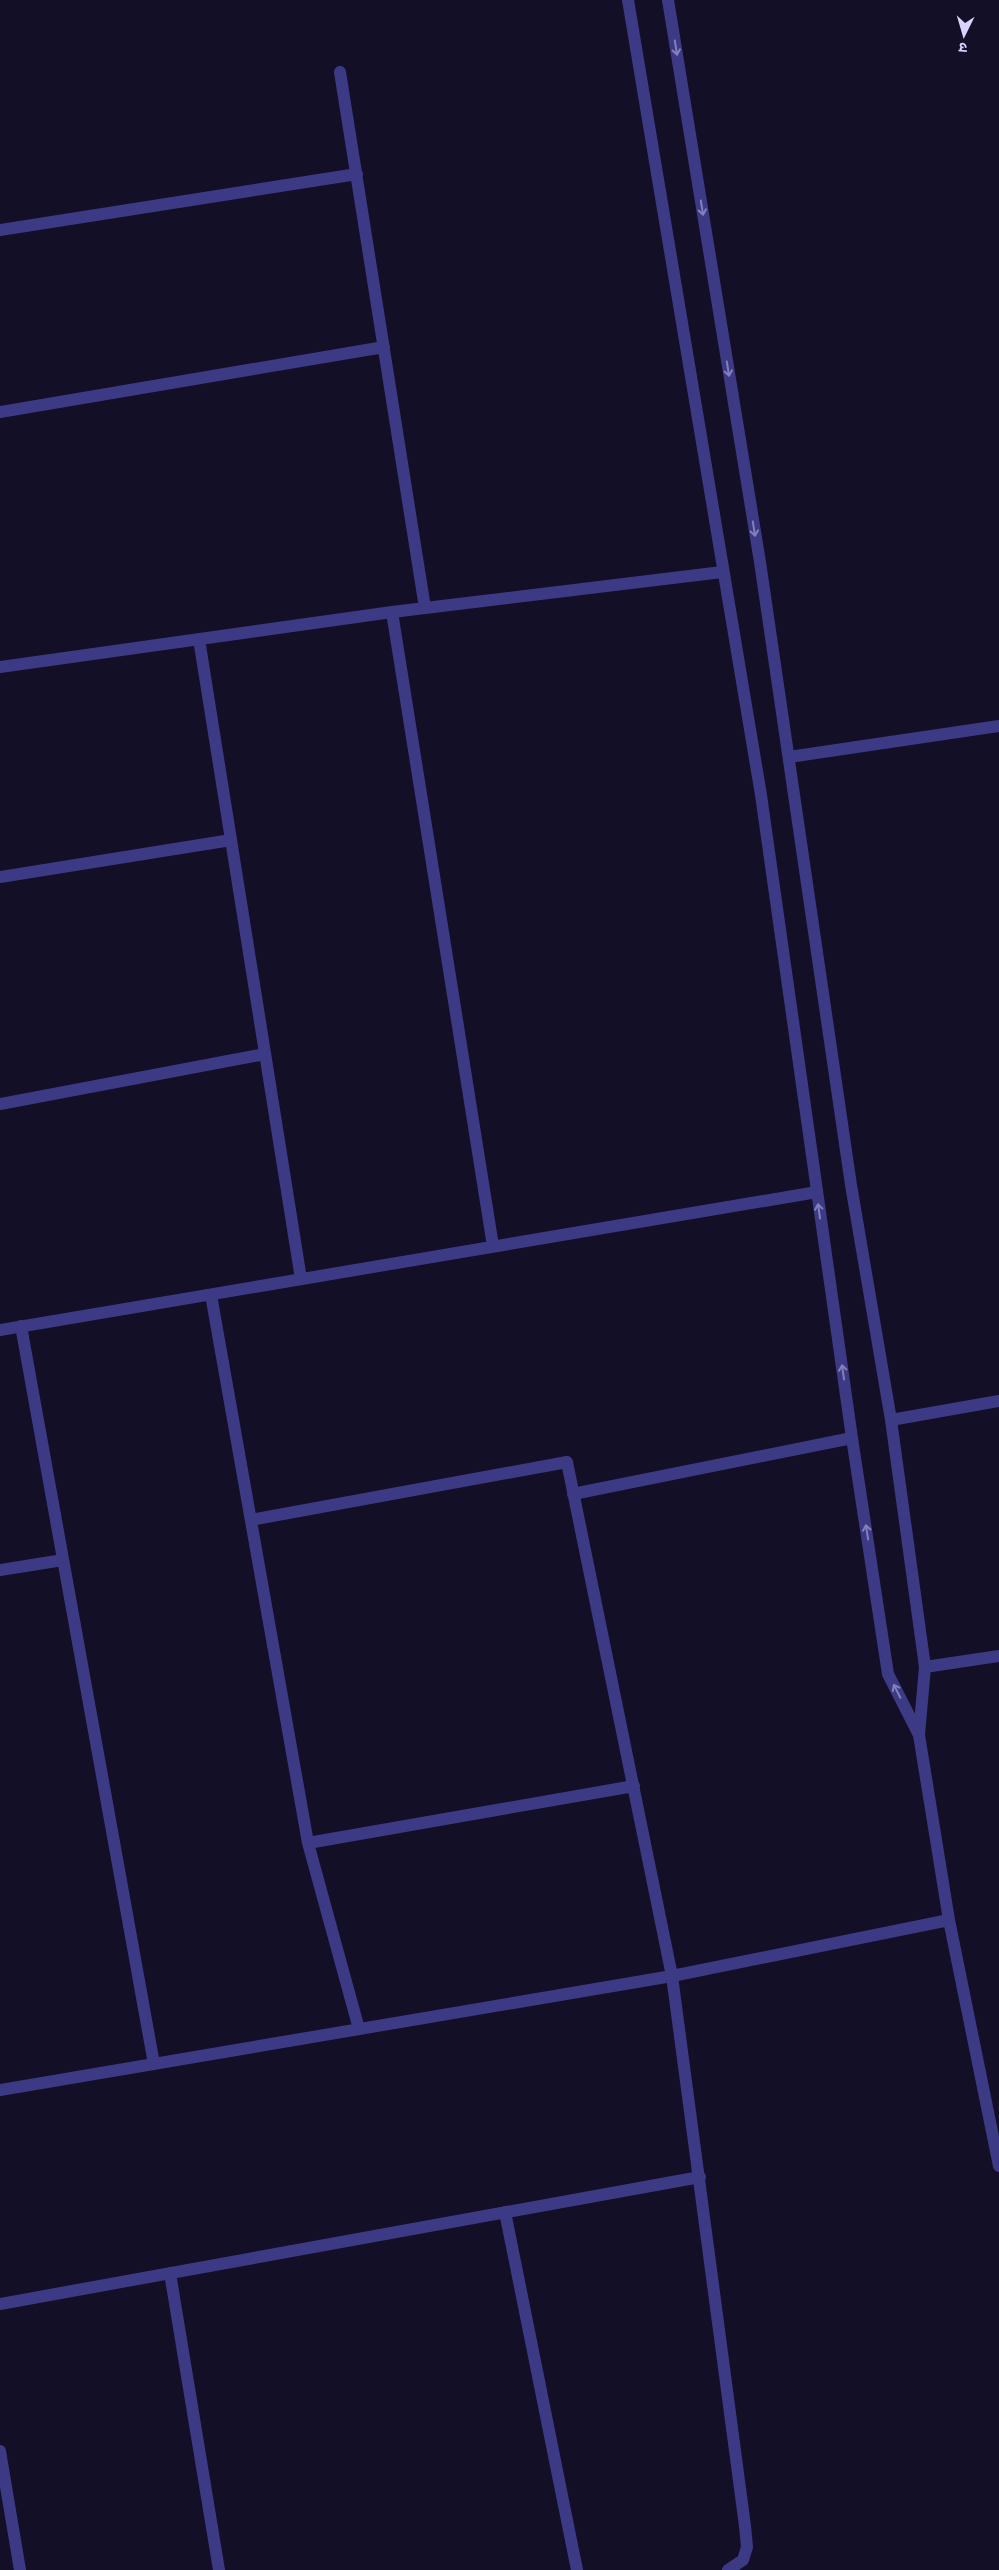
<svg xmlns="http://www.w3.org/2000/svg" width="999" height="2570" viewBox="0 0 999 2570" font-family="Mulish,'Noto Sans Devanagari',sans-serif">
<rect width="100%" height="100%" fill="#130f26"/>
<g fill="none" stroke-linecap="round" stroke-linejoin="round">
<path stroke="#3d3a85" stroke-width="12" d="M628 0 761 795 852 1438 888 1674 919 1735
M668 0 760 562 851 1185 891 1420 925 1667 919 1735 949 1920 999 2166
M340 72 425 608
M0 230 357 174
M0 412 384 347
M392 612 493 1246
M199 639 301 1279
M0 667 392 612 722 572
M789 757 999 726
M0 877 231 840
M0 1104 265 1054
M211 1295 308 1843 634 1786
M21 1326 154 2064
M0 1330 817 1192
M891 1420 999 1401
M573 1494 852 1438
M251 1520 567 1462 672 1976 745 2526 747 2547 743 2560 728 2570
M0 1570 63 1560
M925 1667 999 1656
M308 1843 359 2029
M0 2090 672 1976 949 1920
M505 2212 577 2570
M170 2273 219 2570
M0 2304 700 2177
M0 2451 20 2570"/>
</g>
<defs><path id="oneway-shaft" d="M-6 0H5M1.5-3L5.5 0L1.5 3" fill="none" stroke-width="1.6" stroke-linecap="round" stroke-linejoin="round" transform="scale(1.25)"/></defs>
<g stroke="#837fbc">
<use href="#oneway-shaft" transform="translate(676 48) rotate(81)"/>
<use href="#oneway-shaft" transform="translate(702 208) rotate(81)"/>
<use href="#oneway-shaft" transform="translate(728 369) rotate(81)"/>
<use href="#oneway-shaft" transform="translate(754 529) rotate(81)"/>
<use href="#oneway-shaft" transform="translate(819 1211) rotate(-98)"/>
<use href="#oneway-shaft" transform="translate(843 1372) rotate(-98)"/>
<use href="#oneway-shaft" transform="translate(867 1532) rotate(-99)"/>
<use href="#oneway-shaft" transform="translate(897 1691) rotate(-117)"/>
</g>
<g transform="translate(964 35) rotate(185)" stroke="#130f26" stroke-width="4" paint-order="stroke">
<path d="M0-4L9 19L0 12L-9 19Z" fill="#d9d4ff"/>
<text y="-8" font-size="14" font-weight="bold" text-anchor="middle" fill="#d9d4ff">उ</text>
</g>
</svg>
